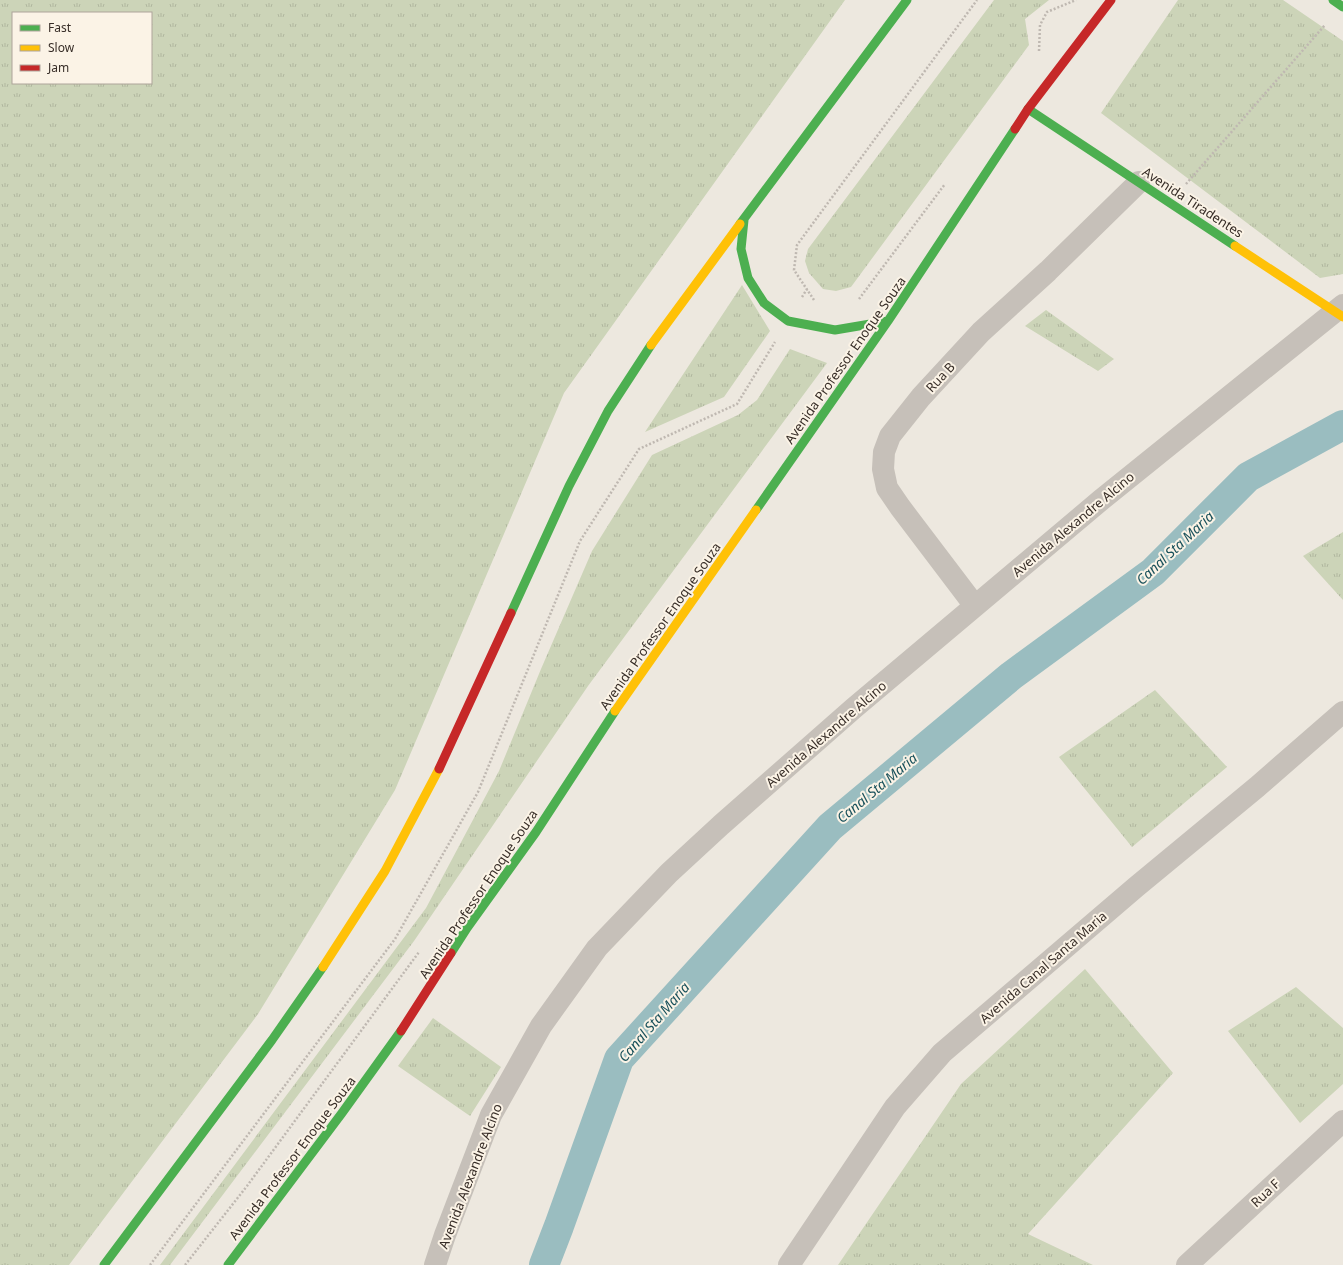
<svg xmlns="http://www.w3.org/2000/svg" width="1343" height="1265" viewBox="0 0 1343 1265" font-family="'Noto Sans',sans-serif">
<defs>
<pattern id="grass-tufts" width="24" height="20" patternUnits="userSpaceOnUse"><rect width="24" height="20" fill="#ccd4b8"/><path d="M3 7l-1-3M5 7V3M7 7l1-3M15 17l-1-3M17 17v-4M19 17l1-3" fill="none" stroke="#b0b69e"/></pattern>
</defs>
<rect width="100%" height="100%" fill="#ede8df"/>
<path fill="url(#grass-tufts)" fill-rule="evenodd" d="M0 0H845L564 393 395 790 258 1014 69 1265H0ZM13 13H151V83H13Z
M994 0H1049L1025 19 1029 45 851 287 836 291 823 289 809 273 805 261 808 249Z
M1178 0H1283L1343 41V274L1320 278 1101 113Z
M742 285 770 331 724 397 645 432Z
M1046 310 1114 359 1098 371 1025 326Z
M790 349 827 363 588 686 414 941 170 1265H160L426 908 499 771 541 669 592 551 652 455 738 415 757 400Z
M1343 532V600L1303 556Z
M1155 690 1227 767 1132 847 1059 757Z
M1085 969 1173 1073 1028 1234 1093 1265H838L961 1084Z
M1296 987 1343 1028V1084L1300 1123 1228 1031Z
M433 1018 501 1067 470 1116 398 1066Z"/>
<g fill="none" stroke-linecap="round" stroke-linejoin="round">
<path stroke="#9abdc0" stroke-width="30" d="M544 1265 559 1226 619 1059 830 827 1011 676 1153 572 1248 477 1343 425"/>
<path stroke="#bfb8b1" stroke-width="2.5" stroke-dasharray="2 2" stroke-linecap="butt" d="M1039 51 1040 25 1047 12 1076 0
M1186 184 1325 25
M802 297 807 289
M859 299 945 184
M814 300 794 270 797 245 977 0
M150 1265 395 939 478 792 580 541 639 449 737 404 775 342
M185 1265 247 1186 419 952"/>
<path stroke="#c6c0b9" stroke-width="22" d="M975 606 900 507 887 488 883 469 884 452 890 436 921 397 981 332 1048 271 1139 182
M435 1265 445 1235 491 1115 541 1026 597 948 669 873 721 825 854 708 1101 500 1343 305
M789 1265 895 1107 942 1053 1136 887 1257 787 1343 712
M1187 1265 1343 1121"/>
<path stroke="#4caf50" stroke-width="9" d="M1333 0 1343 7
M1028 109 1235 246
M744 220 741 249 748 278 764 303 788 321 835 330 888 321
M740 224 907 0
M756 510 888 321 1015 129
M511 613 569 486 608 411 651 345
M451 953 467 928 536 832 615 711
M104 1265 272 1040 323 967
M228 1265 342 1113 401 1031"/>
<path stroke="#ffc107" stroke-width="9" d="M1235 246 1343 317
M651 345 740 224
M615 711 756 510
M323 967 385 871 439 769"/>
<path stroke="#c62828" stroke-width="9" d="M1015 129 1028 109 1111 0
M439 769 511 613
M401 1031 451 953"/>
</g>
<g text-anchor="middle" stroke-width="4" stroke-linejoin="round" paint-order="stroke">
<g font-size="13" fill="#372d27" stroke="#fbf3e6">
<text transform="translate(1193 202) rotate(33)" y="5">Avenida Tiradentes</text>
<text transform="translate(845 360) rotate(-55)" y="5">Avenida Professor Enoque Souza</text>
<text transform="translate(940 377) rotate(-47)" y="5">Rua B</text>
<text transform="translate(1073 524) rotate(-40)" y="5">Avenida Alexandre Alcino</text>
<text transform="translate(660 626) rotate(-55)" y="5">Avenida Professor Enoque Souza</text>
<text transform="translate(826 734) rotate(-41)" y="5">Avenida Alexandre Alcino</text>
<text transform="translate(478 894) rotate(-56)" y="5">Avenida Professor Enoque Souza</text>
<text transform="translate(1043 967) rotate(-41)" y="5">Avenida Canal Santa Maria</text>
<text transform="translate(292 1158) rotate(-53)" y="5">Avenida Professor Enoque Souza</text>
<text transform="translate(470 1176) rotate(-69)" y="5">Avenida Alexandre Alcino</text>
<text transform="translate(1265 1193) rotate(-43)" y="5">Rua F</text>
</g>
<g font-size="14" font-style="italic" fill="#19515b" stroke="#fbf3e6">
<text transform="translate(1175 548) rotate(-43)" y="5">Canal Sta Maria</text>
<text transform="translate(877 788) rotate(-40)" y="5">Canal Sta Maria</text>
<text transform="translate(654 1022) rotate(-49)" y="5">Canal Sta Maria</text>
</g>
</g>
<rect x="12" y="12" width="140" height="72" fill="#fbf3e6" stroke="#ada49a"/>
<rect x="20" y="25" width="20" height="6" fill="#4caf50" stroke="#ada49a"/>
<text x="48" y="32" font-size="12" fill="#372d27">Fast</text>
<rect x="20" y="45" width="20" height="6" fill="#ffc107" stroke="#ada49a"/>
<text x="48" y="52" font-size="12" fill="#372d27">Slow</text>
<rect x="20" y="65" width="20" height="6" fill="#c62828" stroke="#ada49a"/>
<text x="48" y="72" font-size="12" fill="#372d27">Jam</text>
</svg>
